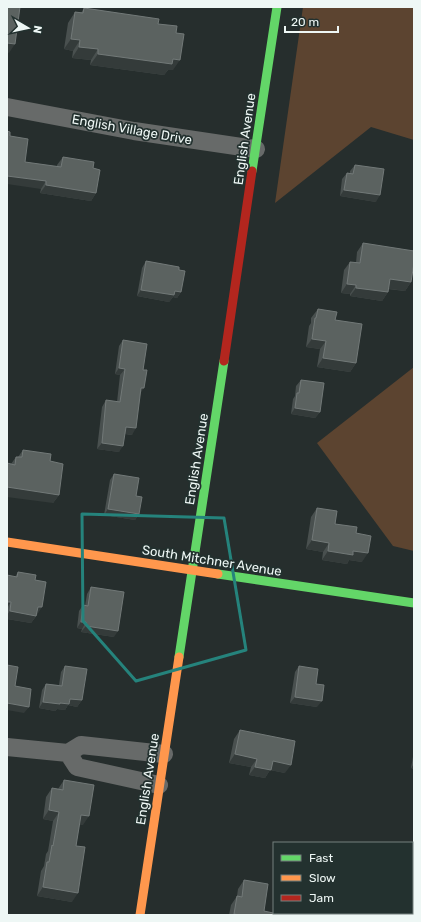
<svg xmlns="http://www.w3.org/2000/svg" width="421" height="922" viewBox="0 0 421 922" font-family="Rubik,sans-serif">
<rect width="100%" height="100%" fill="#262e2d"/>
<path fill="#5c4430" d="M303 7H414V140L371 127 275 203Z
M414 367V551L393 546 317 443Z"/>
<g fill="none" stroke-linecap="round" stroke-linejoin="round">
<path stroke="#676a69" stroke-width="18" d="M7 107 134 131 256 149
M7 747 68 753 81 745 164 754
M68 753 77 767 159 785"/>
<path stroke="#63d668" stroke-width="9" d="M252 171 277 7
M218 574 414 603
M179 657 224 361"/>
<path stroke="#ff974d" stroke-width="9" d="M7 542 218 574
M140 915 179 657"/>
<path stroke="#b3261e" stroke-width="9" d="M224 361 252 171"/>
</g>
<path fill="#49504f" d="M84 8 158 24 176 33 173 70H168L164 75 90 65 91 60 72 58 73 51 64 49 68 23 75 12 81 13Z
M10 136 25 162 57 167V165L63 157 93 168 96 193 91 201 40 193 41 189Z
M355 165 376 202 340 196 342 179 347 173H350V171Z
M363 243 411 282 405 291 388 289V292L382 301 350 296V294L341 293 344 270 350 262 356 263 357 252Z
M146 261 179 270 181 292 177 298 173 297 169 302 137 296 142 268Z
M318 309 335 320 356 363 350 372 317 367 320 349 306 347 309 326 311 323V318Z
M123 340 143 370 140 394 132 435 125 434 119 452 97 449 102 407 106 400 117 402 120 375 115 374 119 346Z
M301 380 320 412 315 418 291 414 293 399 295 396 296 386Z
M23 450 50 461 59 495 53 503 11 464 16 457H18Z
M114 474 136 496 139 514 135 520 104 515 110 480Z
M317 508 335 524 356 533 362 562 349 560 347 564 322 560 323 552 306 549 311 517Z
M18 572 35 580 37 615 31 623 7 619V575L15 577Z
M91 587 114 637 81 632 82 629 77 628 79 611 83 605 85 606 87 594Z
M65 666 82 700 77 707 68 705 65 710 57 709 55 711 39 708 42 690 46 684 59 685 61 672Z
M299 666 316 684 317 707 290 703 295 672Z
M240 730 285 773 270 770 265 778 249 775 251 767 229 763 234 739Z
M414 751V769L411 768Z
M64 780 83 825 79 824 76 846 72 902 37 896 41 871 44 866 46 854 48 851 53 821 43 819 46 797 52 788 58 789Z
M244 880 264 911 273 915H229L231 905 237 896 238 889Z"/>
<path fill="#343b3a" d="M71 39 80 40 73 51 64 49Z
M7 43 15 44 9 53 7 52Z
M79 47 98 49 91 60 72 58Z
M98 54 173 59 180 60 173 70H168L164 75 90 65Z
M7 176 46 181 41 189 7 184Z
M46 185 96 193 91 201 40 193Z
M344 190 380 195 376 202 340 196Z
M390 279 411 282 405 291 384 288Z
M347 284 356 285 350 294 341 293Z
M356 288 388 292 382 301 350 296Z
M141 290 175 291 181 292 177 298 173 297 169 302 137 296Z
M312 339 326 341 320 349 306 347Z
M323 358 356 363 350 372 317 367Z
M119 368 125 369 120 375 115 374Z
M141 388H144L140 394Z
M295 408 320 412 315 418 291 414Z
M126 427 136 428 132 435 121 433Z
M102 443 123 446 119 452 97 449Z
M7 487 59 495 53 503 7 497Z
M108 509 139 514 135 520 104 515Z
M312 540 329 543 323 552 306 549Z
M328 551H353L368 553 362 562 349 560 347 564 322 560Z
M7 602H11L7 608Z
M38 607H42L37 615 33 614Z
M10 611 36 616 31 623 7 619V615Z
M81 622H86L82 629 77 628Z
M86 626 118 631 114 637 81 632Z
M295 697 322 701 317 707 290 703Z
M70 699 82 700 77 707 68 705 65 710 57 709 55 711 39 708 43 702 60 703Z
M7 703 29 707 24 713 7 710Z
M235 754 257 759 251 767 229 763Z
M273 761 291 765 285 773 270 770 265 778 249 775 255 767Z
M414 764V769L411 768Z
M49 810 59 812 53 821 43 819Z
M81 815 89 816 83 825 75 824Z
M43 887 78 893 72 902 37 896Z"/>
<path fill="#5b6260" stroke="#727978" d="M7 7H20L15 44 7 43Z
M84 8 159 19 158 24 177 26 176 33 184 34 180 60 173 59 172 64 98 54V49L79 47 80 40 71 39 75 12 83 13Z
M7 131 10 132V136L28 139 25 162 61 167 63 157 94 162 93 168 100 170 96 193 46 185V181L7 176Z
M355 165 384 169 380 195 344 190 347 173 353 174Z
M363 243 414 251V263L411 282 390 279 388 292 356 288V285L347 284 350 262 360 263Z
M146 261 179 267V270L185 271 181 292 175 291 174 295 141 290Z
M318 309 337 312 335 320 362 324 356 363 323 358 326 341 312 339 315 318H316Z
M123 340 147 344 143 370H147L144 388H141L136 428 126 427 123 446 102 443 106 400 120 402 125 369 119 368Z
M301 380 324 383 320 412 295 408 297 393H299Z
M23 450 51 454 50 461 63 464 59 495 7 487V463L15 465 16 457H22Z
M114 474 139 478 136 496 142 497 139 514 108 509Z
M317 508 337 511 335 524 357 527 356 533 371 536 368 553 353 551V555L328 551 329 543 312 540Z
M18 572 36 575 35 580 46 582 42 607H38L36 616 10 611 11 602H7V575L17 577Z
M91 587 124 592 118 631 86 626V622H81L83 605 88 606Z
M7 665 18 667 15 686 31 689 29 707 7 703Z
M65 666 87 669 82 700 70 699 69 704 60 703V704L43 702 46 684 62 686Z
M299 666 318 669 316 684 324 685 322 701 295 697Z
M240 730 295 741 291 765 273 761 271 770 255 767 257 759 235 754Z
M64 780 94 785 89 816 81 815 76 846 85 847 78 893 43 887 47 862H49L52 845 53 846 59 812 49 810 52 788 63 790Z
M244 880 268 884 264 911 273 913V915H240L234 914 237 896 242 897Z"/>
<path fill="none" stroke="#25837c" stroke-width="3" stroke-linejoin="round" d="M82 514 224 518 246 650 136 681 83 621Z"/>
<g text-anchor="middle" stroke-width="3.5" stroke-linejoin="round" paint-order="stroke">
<g font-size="13" fill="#eef7f5" stroke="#23312f">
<text transform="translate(132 129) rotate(10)" y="5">English Village Drive</text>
<text transform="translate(244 139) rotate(-82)" y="5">English Avenue</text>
<text transform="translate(196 459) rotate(-81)" y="5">English Avenue</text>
<text transform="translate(212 560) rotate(9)" y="5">South Mitchner Avenue</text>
<text transform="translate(147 779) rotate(-81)" y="5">English Avenue</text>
</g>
</g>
<rect width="421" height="922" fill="none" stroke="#eef7f5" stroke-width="16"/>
<rect x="273" y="842" width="140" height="72" fill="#23312f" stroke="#74807e"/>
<rect x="281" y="855" width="20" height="6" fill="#63d668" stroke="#74807e"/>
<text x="309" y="862" font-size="12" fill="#eef7f5">Fast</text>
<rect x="281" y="875" width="20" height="6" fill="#ff974d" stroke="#74807e"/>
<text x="309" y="882" font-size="12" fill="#eef7f5">Slow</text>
<rect x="281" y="895" width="20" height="6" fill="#b3261e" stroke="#74807e"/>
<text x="309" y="902" font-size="12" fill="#eef7f5">Jam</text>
<g transform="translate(28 28) rotate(99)" stroke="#23312f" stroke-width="3" paint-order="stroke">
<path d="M0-3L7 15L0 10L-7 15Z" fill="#eef7f5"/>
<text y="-6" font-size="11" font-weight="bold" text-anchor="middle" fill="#eef7f5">N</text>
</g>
<path d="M285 26v6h53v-6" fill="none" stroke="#eef7f5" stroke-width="2"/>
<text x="291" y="26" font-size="12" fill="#eef7f5" stroke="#23312f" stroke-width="3" paint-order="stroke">20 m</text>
</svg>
